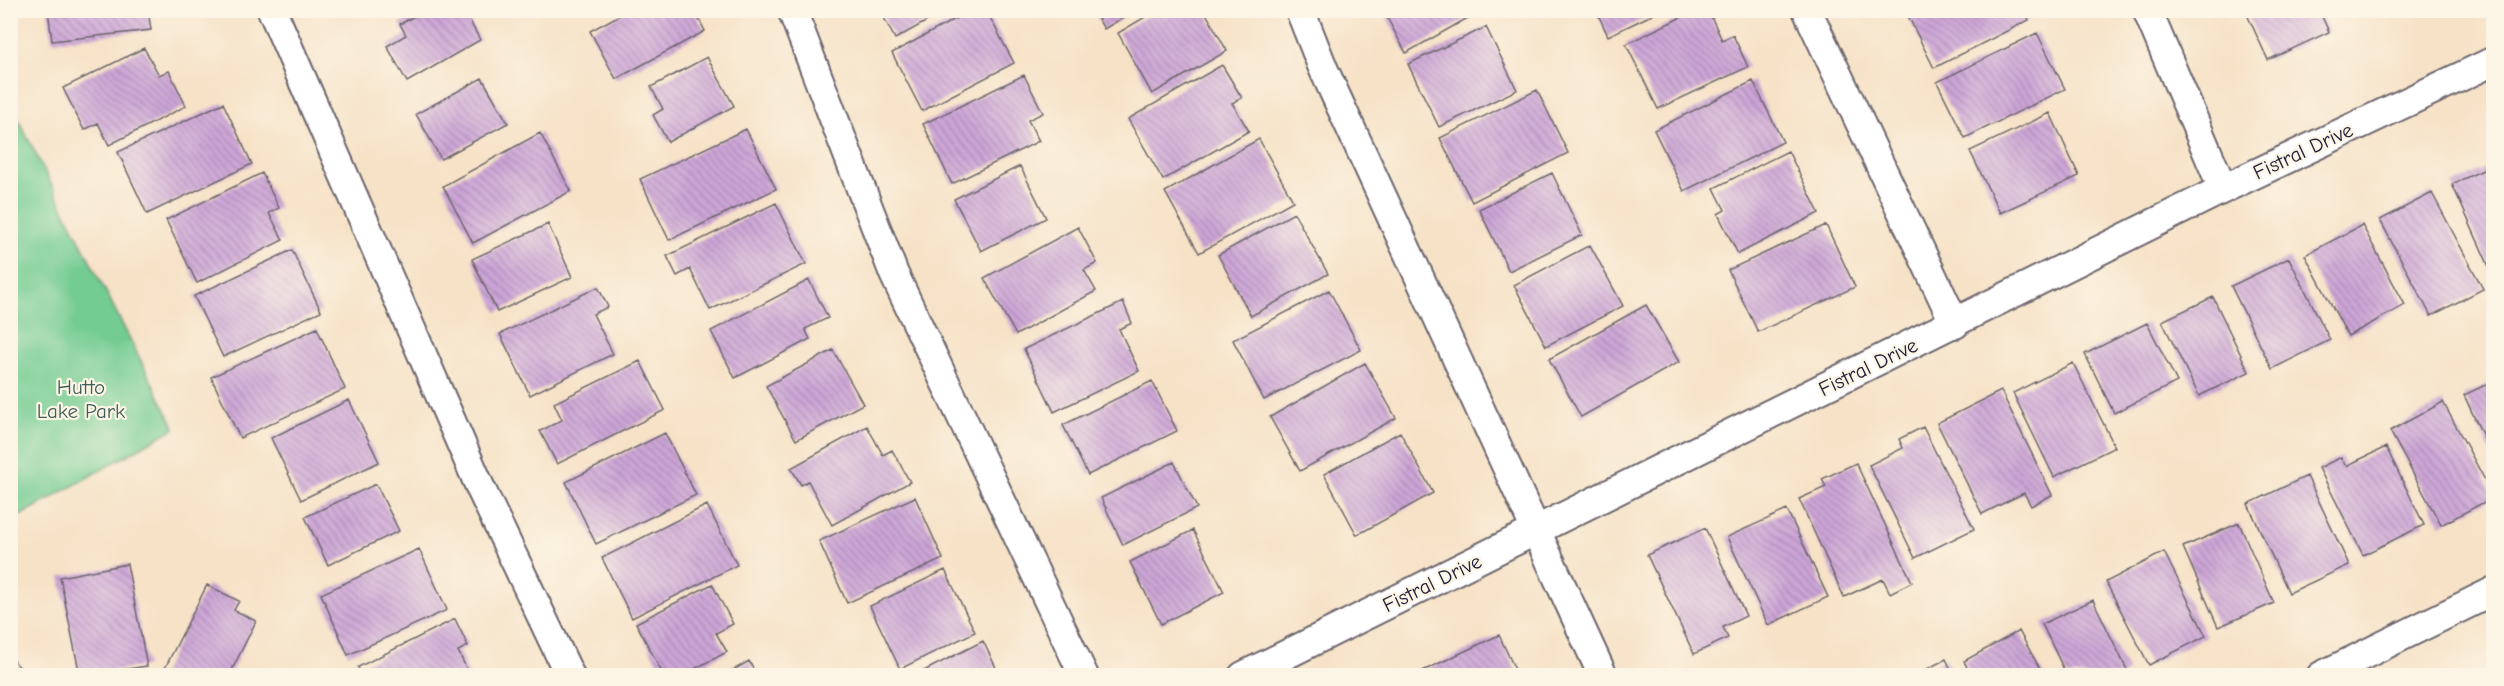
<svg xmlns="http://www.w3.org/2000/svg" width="2504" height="686" viewBox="0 0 2504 686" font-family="'Comic Neue',sans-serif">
<defs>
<pattern id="building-back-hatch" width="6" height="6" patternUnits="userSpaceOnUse" patternTransform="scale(1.5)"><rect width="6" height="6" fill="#cda6d7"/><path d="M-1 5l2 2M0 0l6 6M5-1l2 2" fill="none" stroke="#a687b0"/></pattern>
</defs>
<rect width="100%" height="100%" fill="#fcf5e5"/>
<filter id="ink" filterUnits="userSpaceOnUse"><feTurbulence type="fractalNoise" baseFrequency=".0167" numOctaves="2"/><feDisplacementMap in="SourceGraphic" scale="12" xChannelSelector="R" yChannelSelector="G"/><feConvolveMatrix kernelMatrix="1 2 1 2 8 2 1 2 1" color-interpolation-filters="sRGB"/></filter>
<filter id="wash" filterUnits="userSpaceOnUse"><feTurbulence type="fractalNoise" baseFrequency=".008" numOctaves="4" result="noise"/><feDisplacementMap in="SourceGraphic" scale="24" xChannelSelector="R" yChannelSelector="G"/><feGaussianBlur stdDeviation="1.35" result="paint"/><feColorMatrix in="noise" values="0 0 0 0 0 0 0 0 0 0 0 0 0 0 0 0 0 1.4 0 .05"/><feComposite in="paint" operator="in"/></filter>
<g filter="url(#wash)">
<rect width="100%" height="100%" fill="#f6e2c7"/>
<path fill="#73cc92" stroke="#4a7766" stroke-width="1.5" d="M10 103 175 428 11 521H10Z"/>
<g id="blocks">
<path fill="url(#building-back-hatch)" d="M48 10H148L151 30 52 41Z
M425 10H464L480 40 407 82 387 46 406 35 400 24Z
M629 10H694L705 31 616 79 590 31Z
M880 10H947L895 39Z
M972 10H986L1014 63 922 111 892 53Z
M1093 10H1136L1104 29Z
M1157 10H1204L1227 51 1152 94 1118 33Z
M1383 10H1482L1406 53Z
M1596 10H1662L1608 36Z
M1696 10H1708L1722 40 1733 35 1748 67 1658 109 1626 44Z
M1905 10H2024L2029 20 1934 68Z
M2245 10H2319L2329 32 2268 60Z
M2363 10H2379L2366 17Z
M1486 27 1517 90 1439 127 1408 64Z
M2037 33 2065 89 1965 138 1937 82Z
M144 48 159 75 169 71 186 106 109 145 98 123 84 130 63 88Z
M707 57 734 106 668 142 653 115 663 109 651 87Z
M1222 65 1242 98 1232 103 1249 131 1163 180 1128 119Z
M1024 75 1043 113 1028 120 1039 141 952 184 923 124Z
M482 78 508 123 441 159 416 114Z
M1753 81 1783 142 1684 191 1654 130Z
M1537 90 1568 153 1472 202 1440 138Z
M223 103 252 164 147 214 118 152Z
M2050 113 2079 176 2000 213 1970 151Z
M746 129 776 189 669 240 640 179Z
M540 133 571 191 473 243 443 186Z
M1259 139 1293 201 1199 253 1165 192Z
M1788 151 1819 213 1738 254 1718 214 1725 210 1714 188Z
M2494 165V272L2492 273 2452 184Z
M1020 166 1046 218 981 251 954 199Z
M262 173 279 208 269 213 283 240 197 283 166 220Z
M1552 173 1582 235 1509 271 1479 209Z
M2432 193 2483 289 2431 316 2380 220Z
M776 203 806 264 710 310 690 269 677 276 667 256Z
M1294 213 1328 274 1251 316 1218 255Z
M548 224 572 277 497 312 472 259Z
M1826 225 1855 287 1758 332 1728 270Z
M2362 225 2405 305 2348 336 2305 255Z
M1078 227 1097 263 1084 270 1096 291 1016 335 984 278Z
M1590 245 1623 306 1546 346 1514 285Z
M292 250 321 311 223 357 194 296Z
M2289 258 2330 340 2272 369 2231 286Z
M809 280 828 318 805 329 810 339 735 378 711 331Z
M598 287 608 307 593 314 613 354 530 395 500 334Z
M1329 290 1361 350 1264 400 1233 340Z
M2213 297 2249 372 2199 396 2162 321Z
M1123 302 1132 323 1119 329 1139 371 1054 412 1024 349Z
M1646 305 1679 362 1581 417 1549 359Z
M2147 323 2177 382 2114 413 2085 354Z
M317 328 345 389 240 438 211 377Z
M833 350 863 404 796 440 766 386Z
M640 361 665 410 557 464 540 431 562 420 554 403Z
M1365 363 1396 418 1300 471 1270 417Z
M2073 363 2115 447 2054 477 2013 393Z
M1152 381 1177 431 1088 475 1063 425Z
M2494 381V460L2464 395Z
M2001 391 2052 495 2031 506 2024 493 1982 514 1937 423Z
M349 400 379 462 301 500 271 438Z
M2443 402 2494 497 2441 525 2390 431Z
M867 426 883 455 892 450 910 482 832 525 808 481 801 485 791 468Z
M1923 427 1974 529 1915 558 1869 465 1903 448 1899 439Z
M1400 432 1433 493 1357 535 1324 474Z
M665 433 696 495 596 544 566 482Z
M2386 447 2424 525 2363 555 2319 468 2341 457 2346 466Z
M1174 462 1197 508 1123 545 1101 498Z
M1856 463 1912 582 1890 593 1883 579 1844 597 1799 499 1826 487 1822 479Z
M2307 476 2349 565 2289 593 2248 504Z
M376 484 399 531 328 565 305 517Z
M915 497 943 559 847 603 819 541Z
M707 505 737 565 632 618 602 558Z
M1787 510 1828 597 1768 625 1727 537Z
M2239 523 2274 603 2218 627 2183 547Z
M1705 528 1746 616 1723 627 1728 638 1694 654 1647 555Z
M1193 530 1224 592 1161 624 1130 562Z
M419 549 447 610 348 655 321 594Z
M2164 552 2206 636 2149 665 2106 582Z
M127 564 147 666 80 676 60 577Z
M945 570 975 632 900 669 870 606Z
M712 584 733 624 716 633 727 652 681 676H664L636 623Z
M207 585 239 601 234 610 256 621 229 676H161Z
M2093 600 2128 672 2121 676H2067L2042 624Z
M455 619 468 646 458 651 470 676H362L358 667Z
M2019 631 2044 676H1971L1964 661Z
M1499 635 1518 676H1412Z
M983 641 1000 676H914Z
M10 657 28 676H10Z
M1946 659 1954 676H1914Z
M749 661 757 676H723Z"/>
</g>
</g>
<g filter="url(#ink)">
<use href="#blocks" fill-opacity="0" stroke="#6c656c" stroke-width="1.5"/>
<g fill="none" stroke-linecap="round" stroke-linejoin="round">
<g stroke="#6c656c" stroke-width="32">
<path id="street" d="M272 10 480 487 570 676
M792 10 894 274 1084 676
M1300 10 1323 68 1603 676
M1807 10 1955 324
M2147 10 2223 189
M1243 676 2223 189 2494 61
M2321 676 2494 591"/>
</g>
<use href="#street" stroke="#fff" stroke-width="28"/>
</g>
</g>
<g text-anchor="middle" stroke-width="4.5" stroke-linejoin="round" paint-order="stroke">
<g font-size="21" fill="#22223b" stroke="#fcf5e5">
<text transform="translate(2303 151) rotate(-25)" y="7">Fistral Drive</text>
<text transform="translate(1868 367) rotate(-26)" y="7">Fistral Drive</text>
<text transform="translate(1432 583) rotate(-26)" y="7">Fistral Drive</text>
</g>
<g font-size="21" fill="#3e5e59" stroke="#fcf5e5">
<text x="81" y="394">Hutto<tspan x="81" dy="24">Lake Park</tspan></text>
</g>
</g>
<rect width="2504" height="686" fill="none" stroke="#fcf5e5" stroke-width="36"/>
</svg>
